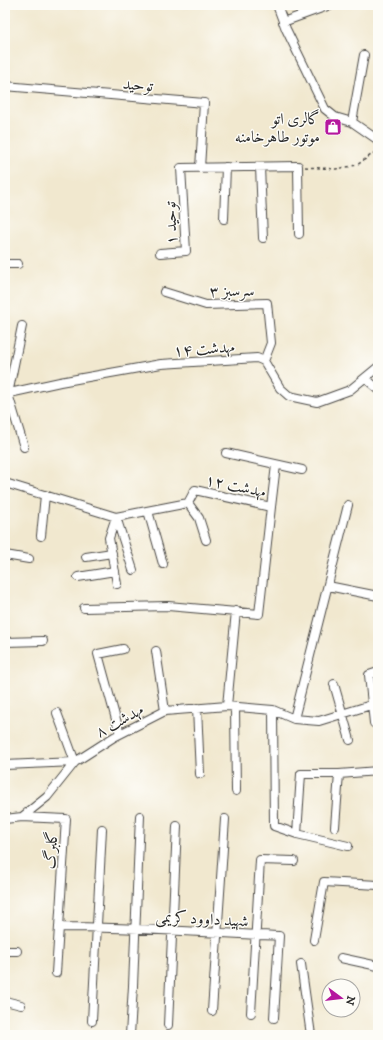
<svg xmlns="http://www.w3.org/2000/svg" width="383" height="1040" viewBox="0 0 383 1040" font-family="'IM FELL DW Pica',Amiri,serif">
<rect width="100%" height="100%" fill="#fdfcf7"/>
<filter id="ink" filterUnits="userSpaceOnUse"><feTurbulence type="fractalNoise" baseFrequency=".025" numOctaves="2"/><feDisplacementMap in="SourceGraphic" scale="8" xChannelSelector="R" yChannelSelector="G"/><feConvolveMatrix kernelMatrix="1 2 1 2 8 2 1 2 1" color-interpolation-filters="sRGB"/></filter>
<filter id="wash" filterUnits="userSpaceOnUse"><feTurbulence type="fractalNoise" baseFrequency=".012" numOctaves="4" result="noise"/><feDisplacementMap in="SourceGraphic" scale="16" xChannelSelector="R" yChannelSelector="G"/><feGaussianBlur stdDeviation="0.9" result="paint"/><feColorMatrix in="noise" values="0 0 0 0 0 0 0 0 0 0 0 0 0 0 0 0 0 1.4 0 .05"/><feComposite in="paint" operator="in"/></filter>
<g filter="url(#wash)">
<rect width="100%" height="100%" fill="#f1e8cf"/>
</g>
<g filter="url(#ink)">
<g fill="none" stroke-linecap="round" stroke-linejoin="round">
<g stroke="#494744" stroke-width="10">
<path id="street" d="M277 5 286 29 325 109 335 117 352 122 378 140
M283 22 330 5
M5 86 204 103 200 168
M352 122 364 55
M260 167 263 238
M224 219 226 167
M160 253 186 251 181 168 298 166 299 234
M5 264H18
M164 292 206 305 267 303 271 343 264 361
M22 326 8 394 24 447
M365 378 378 389
M5 394 60 382 161 364 257 358 264 361 280 388 289 396 317 402 350 390 378 367
M226 453 302 470
M5 483 116 517 188 503 195 490 271 507 259 614 168 606 84 608
M188 503 199 518 206 540
M271 507 276 465
M148 511 163 564
M116 517 109 538 117 584
M116 517 133 570
M41 536 45 495
M5 555 29 559
M86 557 112 553
M78 577 115 571
M328 586 378 596
M5 642 43 641
M156 651 165 711
M334 684 350 740
M227 706 236 611
M197 708 200 774
M235 708 236 791
M273 710 274 826 297 834 348 846
M294 719 348 505
M374 723 369 675 378 672
M120 734 98 654 123 649
M5 765 75 762 57 713
M22 817 66 819 56 973
M5 819 22 817 47 797 75 762 114 737 165 711 227 706 273 710 294 719 319 721 371 705
M335 827 339 774 378 771
M297 834 301 774H339
M59 927C132 927 206 933 279 936L274 1018
M314 940 324 882 378 885
M5 951H17
M341 958 378 966
M301 964 311 1035
M5 1001 21 1005
M212 1011 225 819
M251 1013 260 860 294 861
M92 1021 102 829
M168 1025 177 826
M130 1035 133 986 140 816"/>
</g>
<path stroke="#494744" stroke-width="1.5" stroke-dasharray="3 3" stroke-linecap="butt" d="M305 167 336 169 357 165 378 150"/>
<use href="#street" stroke="#fff" stroke-width="8"/>
</g>
</g>
<defs>
<g id="shop-square" transform="scale(0.9)"><rect x="-9" y="-9" width="18" height="18" rx="4" fill="#b5179e" stroke="#fdfcf7"/><path d="M-5-2.5h2.3a2.7 3.5 0 0 1 5.4 0H5L5.5 6h-11ZM-1.5-2.5h3a1.5 2.3 0 0 0-3 0Z" fill="#fff"/></g>
</defs>
<g fill-rule="evenodd">
<use href="#shop-square" x="333" y="127"/>
</g>
<g text-anchor="middle" stroke-width="3" stroke-linejoin="round" paint-order="stroke">
<g font-size="16" fill="#2b2b2b" stroke="#fdfcf7">
<text transform="translate(138 84) rotate(5)" y="6">توحید</text>
<text transform="translate(170 223) rotate(-92)" y="6">توحید ۱</text>
<text transform="translate(232 290) rotate(-1)" y="6">سرسبز ۳</text>
<text transform="translate(204 348) rotate(-4)" y="6">مهدشت ۱۴</text>
<text transform="translate(236 485) rotate(12)" y="6">مهدشت ۱۲</text>
<text transform="translate(119 720) rotate(-29)" y="6">مهدشت ۸</text>
<text transform="translate(50 850) rotate(-85)" y="6">گلبرگ</text>
<text transform="translate(202 918) rotate(3)" y="6">شهید داوود کریمی</text>
</g>
<g font-size="16" fill="#2b2b2b" stroke="#fdfcf7" text-anchor="end">
<text x="320" y="124">گالری اتو<tspan x="320" dy="18">موتور طاهرخامنه</tspan></text>
</g>
</g>
<rect width="383" height="1040" fill="none" stroke="#fdfcf7" stroke-width="20"/>
<g transform="translate(341 998) rotate(105)"><circle r="19" fill="#fdfcf7" stroke="#a9a8a5"/>
<path d="M0-3L7 15L0 10L-7 15Z" fill="#b5179e"/>
<text y="-6" font-size="11" font-weight="bold" text-anchor="middle" fill="#2b2b2b">N</text>
</g>
</svg>
